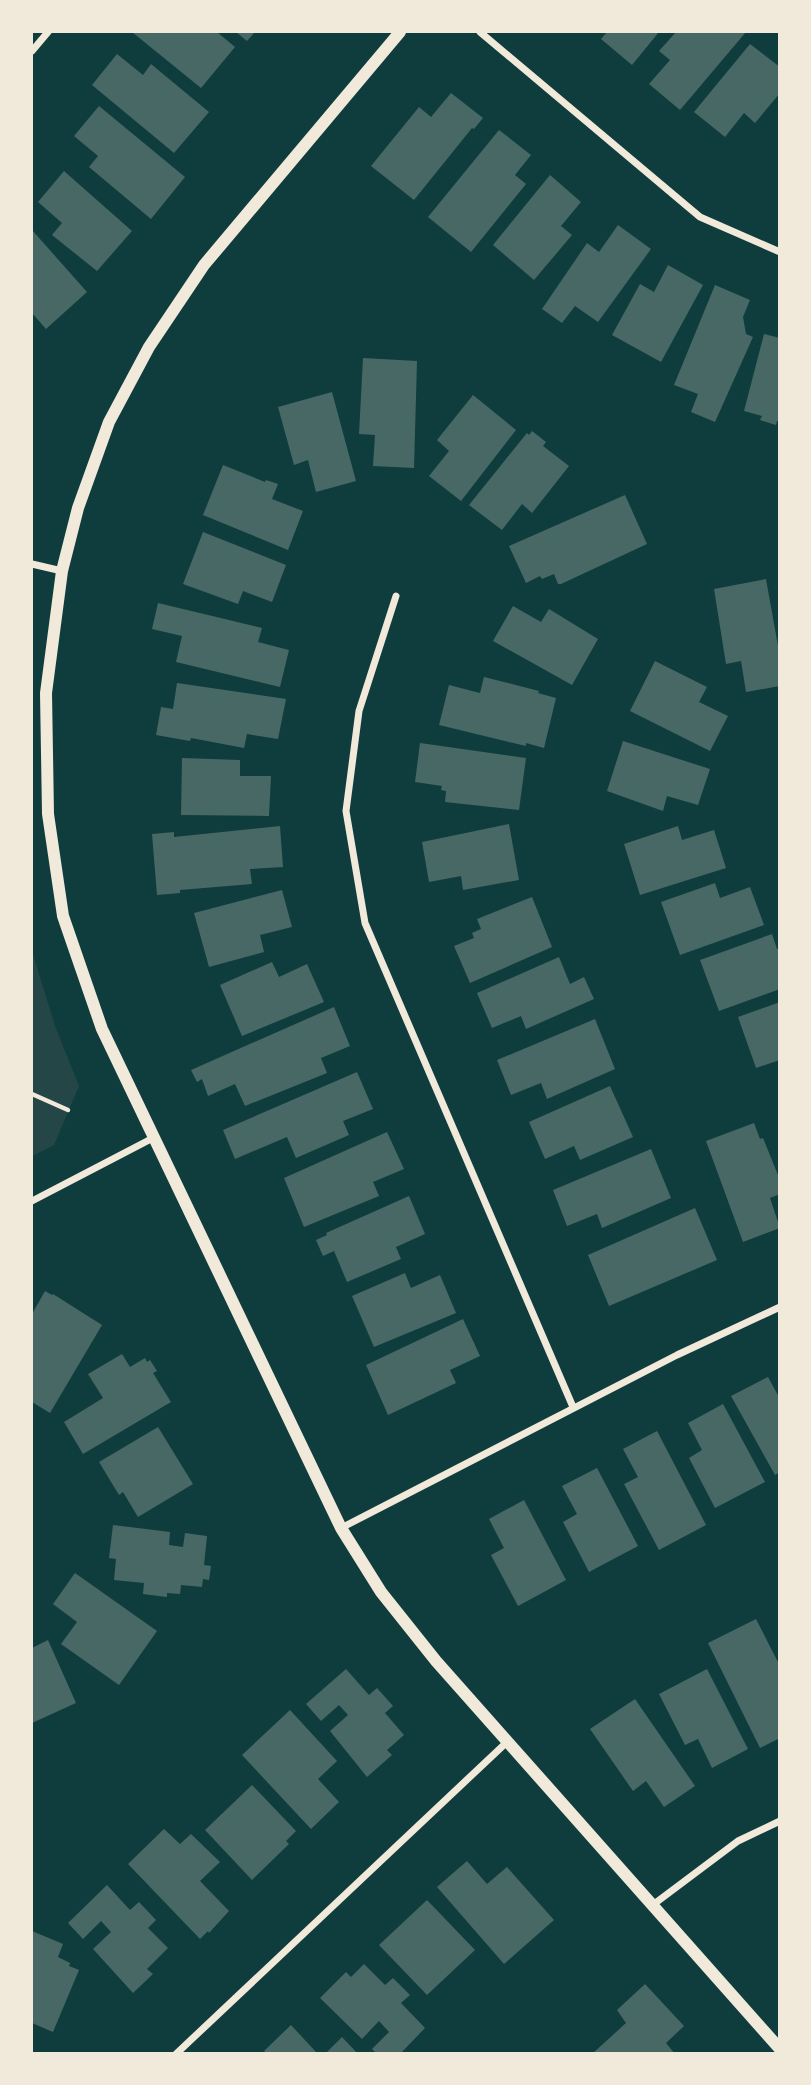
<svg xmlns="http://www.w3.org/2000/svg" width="811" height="2085" viewBox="0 0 811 2085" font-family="'Source Sans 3',sans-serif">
<rect width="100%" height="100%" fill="#0f3d3e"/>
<path fill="#244646" d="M32 951 55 1026 79 1086 54 1145 32 1156Z"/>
<path fill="#486865" d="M132 32H217L235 47 201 88Z
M236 32H255L247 41Z
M607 32H659L632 65 601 39Z
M676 32H746L680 110 649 84 670 60 659 51Z
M750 44 780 67V93L755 123 744 113 725 137 694 112Z
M117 54 143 75 151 64 209 112 174 153 92 85Z
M451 93 483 118 474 129 472 128 414 200 371 166 419 107 431 117Z
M99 106 185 177 151 219 89 167 98 156 74 136Z
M499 130 531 155 515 175 526 184 471 252 428 217Z
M64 171 132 231 97 271 52 235 62 223 38 202Z
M550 175 581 202 561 226 572 235 534 280 493 245Z
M618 225 651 249 598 322 575 306 562 323 542 309 587 243 599 252Z
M32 230 87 292 46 329 32 313Z
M668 265 703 285 661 362 612 335 640 284 654 292Z
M715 285 750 300 743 317 746 334 753 337 715 422 691 412 698 394 674 385Z
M764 334 780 338V422L777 421 776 425 760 420 762 416 744 411Z
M363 358 417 361 414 468 373 466 375 435 359 434Z
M332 392 356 481 316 492 308 460 294 465 278 407Z
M473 395 516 430 461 501 429 476 449 451 437 440Z
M532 431 546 442 543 446 569 466 532 513 522 504 502 530 469 505 527 433 529 435Z
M223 465 265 482 266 480 278 484 272 499 303 511 288 550 203 515Z
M625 495 647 544 561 584H558L554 574 542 579 540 576 526 583 509 546Z
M203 532 286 565 272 602 243 591 238 604 183 584Z
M766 579 780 657V686L746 692 741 661 726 664 714 589Z
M158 603 262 628 258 642 289 650 280 687 176 662 182 636 152 629Z
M513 606 541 622 549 609 598 639 572 685 493 641Z
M655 661 707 687 699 702 728 716 710 751 630 711Z
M484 677 539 691 538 693 556 698 544 748 526 743V746L439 725 449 685 480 693Z
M177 683 286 699 278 739 247 734 244 748 191 738 190 741 156 735 161 707 173 709Z
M623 741 710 769 698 805 667 796 663 811 607 791Z
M420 743 526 758 519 810 445 802 446 791 441 790 442 786 415 782Z
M182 758 240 760V776H271L269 816 181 815Z
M509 824 519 880 463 890 461 876 429 882 422 842Z
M280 826 283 867 250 869 252 884 180 890V893L157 895 152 834 174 832V837Z
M678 826 682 840 714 830 726 868 640 895 624 844Z
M715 883 720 898 750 887 764 925 680 955 661 902Z
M282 890 292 927 260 935 264 952 209 967 194 913Z
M532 897 552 947 470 983 454 946 474 938 472 933 481 929 477 919Z
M772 934 777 949 780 948V989L719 1011 700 960Z
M559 957 570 984 584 977 594 999 526 1029 521 1016 492 1028 477 993Z
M272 962 279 977 307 964 324 1002 242 1036 220 985Z
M780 1002V1060L756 1068 738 1017Z
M334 1007 350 1046 321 1058 327 1073 245 1106 235 1084 208 1096 202 1079 197 1082 191 1070Z
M595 1019 615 1069 547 1099 541 1083 511 1095 497 1060Z
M357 1072 373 1109 343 1121 349 1135 296 1158 287 1137 235 1159 223 1130Z
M610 1086 633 1137 580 1160 574 1146 545 1159 529 1122Z
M754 1123 760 1139 763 1138 780 1180V1194L770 1198 780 1228 743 1242 706 1141Z
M387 1132 404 1169 373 1182 379 1196 304 1227 284 1178Z
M651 1149 671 1198 602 1228 597 1214 567 1226 553 1190Z
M409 1196 425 1234 396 1247 401 1259 347 1282 334 1251 323 1256 316 1240 327 1235 326 1233Z
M695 1208 717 1260 609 1306 588 1255Z
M405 1273 411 1288 440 1275 456 1313 374 1347 352 1296Z
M45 1291 52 1295 53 1294 102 1325 50 1413 32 1402V1314Z
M463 1319 480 1356 450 1370 456 1383 388 1415 366 1365Z
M122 1354 130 1367 145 1358 147 1362 150 1360 157 1371 153 1373 171 1402 83 1454 64 1422 103 1398 88 1374Z
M768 1377 780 1399V1472L775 1475 731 1396Z
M723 1404 765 1482 715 1508 689 1458 702 1450 688 1423Z
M158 1427 193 1484 138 1517 123 1492 119 1495 99 1462Z
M657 1431 706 1525 659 1550 624 1484 638 1477 623 1449Z
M597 1468 638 1546 589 1572 563 1522 577 1514 562 1486Z
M524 1500 566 1580 518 1606 491 1555 504 1548 489 1519Z
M113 1525 170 1532 169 1545 183 1547 185 1533 207 1536 204 1565 211 1566 209 1580 203 1579 202 1587 181 1585 180 1594 167 1593V1597L143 1594 144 1583 114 1580 116 1559 109 1558Z
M75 1573 157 1631 119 1685 61 1644 77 1622 53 1604Z
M756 1619 780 1666V1738L760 1748 708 1643Z
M48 1640 76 1703 32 1723V1648Z
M346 1669 369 1695 377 1688 393 1706 385 1713 404 1735 387 1750 392 1755 367 1777 330 1731 348 1715 339 1705 321 1721 306 1704Z
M707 1669 748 1749 712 1768 698 1739 685 1745 659 1694Z
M635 1699 695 1786 664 1807 646 1781 633 1791 590 1729Z
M290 1710 337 1761 318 1779 339 1802 311 1829 242 1755Z
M252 1785 296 1831 286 1841 289 1844 252 1880 205 1830Z
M164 1829 180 1844 191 1834 220 1862 200 1881 229 1911 209 1933 208 1931 200 1939 128 1864Z
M467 1861 487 1884 507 1867 554 1920 504 1964 437 1887Z
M107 1885 130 1910 139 1902 156 1920 148 1928 168 1948 147 1969 153 1974 133 1993 93 1949 111 1932 101 1921 83 1939 68 1923Z
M427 1900 475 1950 427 1995 379 1945Z
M32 1931 63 1944 58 1957 70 1963 69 1966 79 1970 53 2032 32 2023Z
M364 1964 385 1985 393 1978 410 1995 401 2003 425 2028 400 2054H377L372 2049 389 2032 379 2021 362 2039 320 1998 346 1972 351 1977Z
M645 1984 684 2026 666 2043 675 2054H592L626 2023 617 2010Z
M291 2025 316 2052 267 2054 264 2051Z
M342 2037 358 2054H325Z"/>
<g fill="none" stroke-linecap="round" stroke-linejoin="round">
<path stroke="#f1e9da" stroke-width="4.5" d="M32 1094 68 1110"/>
<path stroke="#f1e9da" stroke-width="7" d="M480 32 700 217 780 252
M32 51 48 32
M32 564 62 571
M396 596 359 711 346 811 365 923 573 1407
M32 1201 153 1138
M341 1528 677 1355 780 1307
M654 1904 738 1841 780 1821
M176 2054 508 1741"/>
<path stroke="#f1e9da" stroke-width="12" d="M400 32 204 265 149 347 109 422 78 508 62 571 46 693 48 814 63 916 102 1029 341 1528 381 1592 436 1661 780 2049"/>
</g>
<rect width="811" height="2085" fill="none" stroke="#f1e9da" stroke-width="66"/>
</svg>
